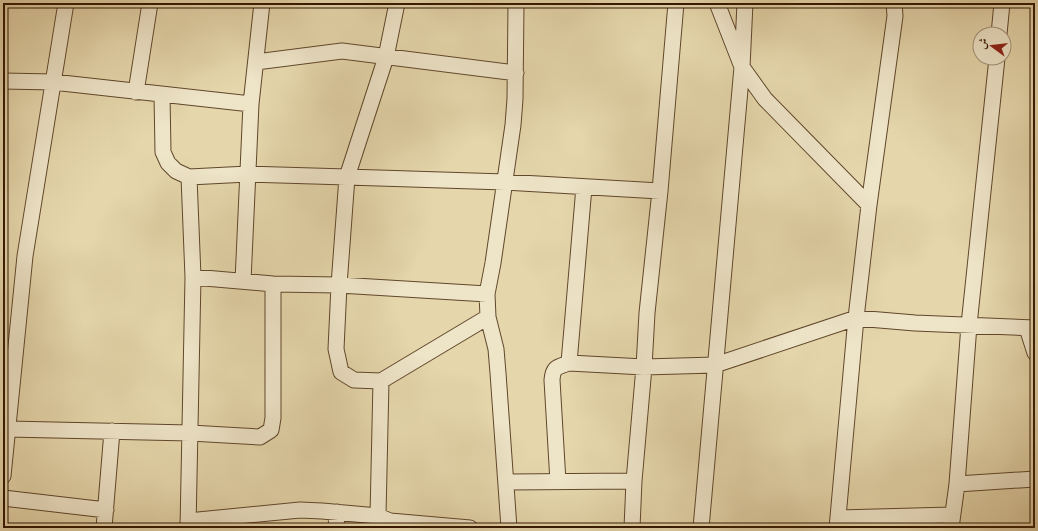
<svg xmlns="http://www.w3.org/2000/svg" width="1038" height="531" viewBox="0 0 1038 531" font-family="Cardo,Amiri,serif">
<rect width="100%" height="100%" fill="#e5d6ab"/>
<filter id="stains"><feTurbulence type="fractalNoise" baseFrequency=".005" numOctaves="4"/><feColorMatrix values="0 0 0 0 .2 0 0 0 0 .09 0 0 0 0 .02 0 0 0 .5 -.17"/></filter>
<radialGradient id="worn" r=".72"><stop offset=".6" stop-color="#630" stop-opacity="0"/><stop offset="1" stop-color="#630" stop-opacity=".3"/></radialGradient>
<g fill="none" stroke-linecap="round" stroke-linejoin="round">
<g stroke="#60472b" stroke-width="17">
<path id="street" d="M717 3 742 67 765 99 869 205
M999 34 1002 3
M256 62 342 51 516 73
M3 81 53 82 251 104
M136 92 150 3
M162 95 163 152 168 163 176 171 189 177 248 174 347 177 505 182 660 191
M193 277 273 284 339 285 487 294
M243 281 251 104 262 3
M1027 328 1035 353
M569 363 584 187
M381 381 488 317
M8 429 190 433 260 437 271 430 273 418V284
M3 476 25 256 66 3
M506 482 634 481
M558 482 552 380C553 367 557 367 569 363L644 367 715 365 856 318 915 323 1035 328
M957 484 1035 479
M3 498 106 510
M378 516 381 381 354 380 341 372 336 349 339 285 347 177 386 57 397 3
M838 518 952 515
M188 521 300 510 322 511 378 516 390 521 470 528
M104 528 112 431
M188 528 193 277 189 177
M336 528 337 512
M509 528 498 373 496 349 488 317 487 294 493 263 513 125 515 99 516 3
M632 528 634 481 644 367 647 313 660 191 676 3
M701 528 742 67 745 3
M837 528 856 318 869 205 895 16 894 3
M951 528 957 484 969 325 997 58"/>
</g>
<use href="#street" stroke="#eee4c8" stroke-width="15"/>
</g>
<rect width="1038" height="531" fill="none" stroke="#e5d6ab" stroke-width="16"/>
<rect x="4" y="4" width="1030" height="523" fill="none" stroke="#341700" stroke-width="2"/>
<rect x="8" y="8" width="1022" height="515" fill="none" stroke="#341700"/>
<g transform="translate(992 46) rotate(285)"><circle r="19" fill="#eee4c8" stroke="#a49278"/>
<path d="M0-3L7 15L0 10L-7 15Z" fill="#8f2418"/>
<text y="-6" font-size="11" font-weight="bold" text-anchor="middle" fill="#341700">ش</text>
</g>
<rect width="100%" height="100%" filter="url(#stains)"/>
<rect width="100%" height="100%" fill="url(#worn)"/>
</svg>
